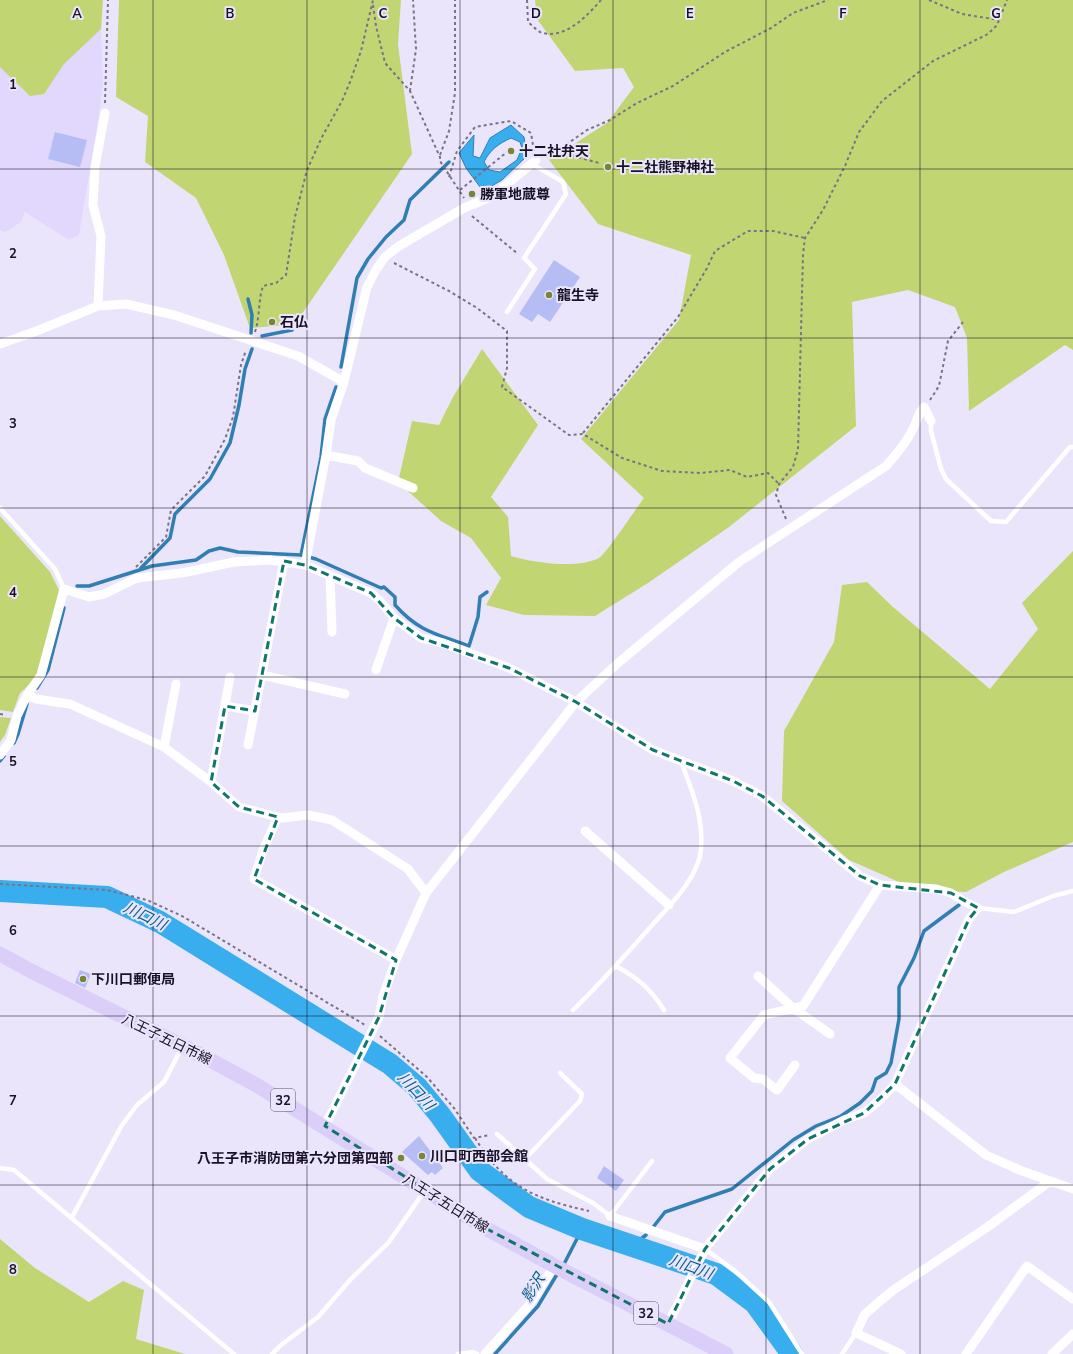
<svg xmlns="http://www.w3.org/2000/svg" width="1073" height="1354" viewBox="0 0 1073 1354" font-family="'Nunito Sans','Noto Sans JP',sans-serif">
<rect width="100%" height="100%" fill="#ebe5fc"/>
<path fill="#e2d7fd" d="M0 0H103L101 29 103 83 99 115 79 235 69 240 25 212 21 222 5 232 0 230Z"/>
<path fill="#c2d573" d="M0 0H103L101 29 64 64 44 94 30 96 0 67Z
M119 0H401L398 44 412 154 295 324 250 328 224 255 196 198 145 162 148 116 116 97Z
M535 0H1073V350L1065 345 969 411 967 338 955 307 908 290 852 302 856 426 729 527 648 583 595 616 524 615 486 605 501 578 471 538 441 521 398 482 412 421 439 425 453 397 482 349 538 425 491 497 508 517 511 556C534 563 578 569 599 558 606 554 637 507 644 498L581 439 679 320 691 255 598 224 549 160 607 123 634 87 623 68 575 71 537 19Z
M0 516 50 572 61 594 39 676 20 693 13 712 0 710Z
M1073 551V842L1004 872 966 892 917 890 849 860 782 801 784 731 834 642 842 585 867 582 893 607 990 689 1038 629 1022 603Z
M0 717 11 718 5 735 0 742Z
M0 1239 35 1268 89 1302 123 1281 144 1290 136 1339 185 1354H0Z"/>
<path fill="#39aeef" stroke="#2f7fb3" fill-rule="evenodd" d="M511 125 524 137 527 156 502 180 483 191 466 168 459 153 474 135 473 156 480 158 490 138ZM511 138 520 142 522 148 517 160 500 172 489 170 484 162C490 150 498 144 511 138Z"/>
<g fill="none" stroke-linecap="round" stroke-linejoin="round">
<path stroke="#2f7fb3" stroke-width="3.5" d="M248 299 252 315 251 333
M262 336 292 330
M341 367 357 278 368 259 386 237 404 220 410 200 449 162
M301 555 321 457 325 419 336 387
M141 568 170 538 175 514 210 479 230 443 239 405 245 369 252 349
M77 586H89L152 566 196 560 209 551 220 548 238 552 301 555 316 559 381 588 384 587 395 597V605C419 632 437 634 469 646L478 617 480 597 487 592
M37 688 48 670 64 608
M14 743 18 734 27 704
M0 761 4 756
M654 1226 665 1212 732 1189 793 1140 816 1126 841 1116 860 1103 872 1091 876 1079 886 1073 891 1063 899 1019V987L914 958 924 931 959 905
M633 1245 646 1235
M563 1266 582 1229
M495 1354 538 1306 559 1271"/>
<path stroke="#39aeef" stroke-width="22" d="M0 891 107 897 160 922 390 1064 417 1087 440 1115 480 1171 529 1207 582 1229 716 1274 755 1303 792 1354"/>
</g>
<path fill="#b5bdf4" d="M55 132 87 140 80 167 48 159Z
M554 260 580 277 550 322 538 314 532 322 519 314Z
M80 970 91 974 85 988 75 983Z
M419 1136 443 1168 435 1175 432 1172 428 1175 402 1152Z
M604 1166 624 1180 616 1191 597 1178Z"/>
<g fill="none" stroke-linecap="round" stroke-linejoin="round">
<path stroke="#797288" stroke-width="2" stroke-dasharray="3 3" stroke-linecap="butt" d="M527 0 528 22C532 25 536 30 540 32 564 41 587 16 601 0
M929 0 962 14 999 20
M373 5 376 26 385 63 410 91 440 157V161L464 198
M410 91 416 49 413 0
M105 103 108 0
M555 151 599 163
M440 155 449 131 455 93V0
M545 156 567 144 587 130 610 120 637 103 673 86 725 52 771 28 793 13 828 0
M449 177 457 151 475 127 511 121 531 133 534 151
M460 190 507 152
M472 216 518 254
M394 263 449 291 477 308 507 331V368L502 387 569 435 583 434 622 458 662 471 700 473 730 470 747 477 768 473 779 484
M255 332C260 317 258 301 263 286L276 283 286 275 295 217 307 170 322 137 342 101 350 82 361 51 373 0
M930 400 939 386 948 341 963 322
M583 433 678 317 707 268 715 251 748 231H773L805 238
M786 519 776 495 779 484 793 467 798 449 803 254 805 238 823 210 845 166 859 132 882 101 933 61 988 34 997 25 1007 0
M136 567 166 537 171 510 205 476 225 439 233 417 241 365 246 350
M0 714 6 715
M0 884 107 890 147 900 182 916 365 1025
M380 1036 427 1077 454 1108 474 1138 490 1135
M475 1138C505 1187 535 1199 589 1211"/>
<path stroke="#fff" stroke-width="4.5" d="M507 312 535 269 524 258 566 194 563 182 532 164
M931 421V431L941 469 946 479 991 521 1006 522 1070 447H1073
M0 508 55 569 64 589
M978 908 1014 912 1053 896 1073 891
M616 966C639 979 650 988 664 1010
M573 1010C599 985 622 959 646 932 665 910 698 880 701 850 704 818 692 791 681 761
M497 1134 547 1179 593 1203 610 1216 652 1161
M524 1160 580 1101 582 1094 560 1073
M0 1168 14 1170 234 1354
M72 1217 122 1125 137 1105 164 1082 182 1047
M705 1249 734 1270 769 1302 802 1354
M272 1354 281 1345 318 1317 350 1280 389 1242 423 1193
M458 1354 473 1352 477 1354
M842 1354 856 1333"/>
<path stroke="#fff" stroke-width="9" d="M98 306 101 236 93 205 95 167 105 113
M0 344 39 330 98 306 126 304 174 315 298 356 344 382
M326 455 358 461 365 468 413 488
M305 565 326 455 331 420 344 382 367 287 376 270 385 257 399 246 464 208 493 196 536 160
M330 576 332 632
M376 670 394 618
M262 675 345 694
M27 695 36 699 70 704 164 747 211 782 239 807 282 818 308 815 332 820 408 869 426 893
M225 706 255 711
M248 745 284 561
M164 747 176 684
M0 755 11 740 17 716 27 695 41 675 64 589 89 597 104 594 137 578 182 573 234 562 270 560 305 565 371 593 380 601 394 618 421 638 443 643 509 668 576 702 653 750 733 781 762 796 860 876 880 885 936 889 951 893 965 902 978 908 969 919 895 1084 881 1099 864 1113 844 1120 808 1139 770 1169 705 1249 668 1324
M211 782 230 677
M278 817 263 850 254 879 396 960
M585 831 669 905
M758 976 793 1008 830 1034
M795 1065 777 1090 763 1079 754 1078 730 1058 764 1015 803 1006 880 885
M895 1084 986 1155 1022 1171 1073 1189
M325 1126 379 1017 383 996 396 960 426 893 576 702 618 663 739 562 886 466C897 454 906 443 913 429 918 420 916 416 924 407L931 421
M610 1216 705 1249
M485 1354 529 1305 554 1266
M901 1354 856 1333 865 1314 892 1291 986 1228 1049 1182
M966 1354 1027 1266 1073 1299
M1052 1354 1073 1334"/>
<path stroke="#dbcef8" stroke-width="15" d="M0 954 31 971 201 1055 258 1086 489 1230 566 1272 726 1354"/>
</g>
<path fill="none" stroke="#0f766e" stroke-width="3" stroke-dasharray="8 5" stroke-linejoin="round" d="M284 561 305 565 371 593 394 618 421 638 509 668 576 702 653 750 733 781 762 796 860 876 880 885 951 893 978 908 969 919 895 1084 864 1113 808 1139 770 1169 705 1249 668 1324 489 1230 325 1126 379 1017 396 960 254 879 278 817 239 807 211 782 225 706 255 711Z"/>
<path fill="none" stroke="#191226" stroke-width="1" stroke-opacity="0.55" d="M153 0V1354M307 0V1354M460 0V1354M613 0V1354M766 0V1354M920 0V1354M0 169H1073M0 338H1073M0 508H1073M0 677H1073M0 846H1073M0 1016H1073M0 1185H1073"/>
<g fill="#778634" stroke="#ebe5fc" stroke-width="1.5">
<circle cx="511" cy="151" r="4"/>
<circle cx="608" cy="167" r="4"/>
<circle cx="472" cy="194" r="4"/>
<circle cx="549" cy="295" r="4"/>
<circle cx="272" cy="322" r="4"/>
<circle cx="83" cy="979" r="4"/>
<circle cx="422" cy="1156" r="4"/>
<circle cx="401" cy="1158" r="4"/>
</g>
<g text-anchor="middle" stroke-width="4" stroke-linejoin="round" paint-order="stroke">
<g fill="#ebe5fc" stroke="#585166" stroke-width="1">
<rect x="271" y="1089" width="24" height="22" rx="3"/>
<rect x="634" y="1302" width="24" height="22" rx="3"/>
</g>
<g font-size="13" font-weight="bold" fill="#191226">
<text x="283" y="1105">32</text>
<text x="646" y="1318">32</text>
</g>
<g font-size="14" font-weight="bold" fill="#191226" stroke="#ebe5fc" text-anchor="start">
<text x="519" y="156">十二社弁天</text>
<text x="616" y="172">十二社熊野神社</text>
<text x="480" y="199">勝軍地蔵尊</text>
<text x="557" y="300">龍生寺</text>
<text x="280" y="327">石仏</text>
<text x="91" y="984">下川口郵便局</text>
<text x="430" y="1161">川口町西部会館</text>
<text x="393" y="1163" text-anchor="end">八王子市消防団第六分団第四部</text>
</g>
<g font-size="14" fill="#191226" stroke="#ebe5fc">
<text transform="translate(167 1039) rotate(26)" y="5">八王子五日市線</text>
<text transform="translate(446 1203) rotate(32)" y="5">八王子五日市線</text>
</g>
<g font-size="15" font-style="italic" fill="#015e89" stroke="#ebe5fc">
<text transform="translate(145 916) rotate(26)" y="5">川口川</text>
<text transform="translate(416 1091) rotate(47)" y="5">川口川</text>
<text transform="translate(691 1267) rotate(20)" y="5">川口川</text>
<text transform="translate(533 1288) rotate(-58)" y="5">影沢</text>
</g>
</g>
<g font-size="13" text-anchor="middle" font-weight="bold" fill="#191226" stroke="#ebe5fc" stroke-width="4" stroke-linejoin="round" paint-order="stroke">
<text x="77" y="18">A</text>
<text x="230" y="18">B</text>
<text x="383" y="18">C</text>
<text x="536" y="18">D</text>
<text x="690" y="18">E</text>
<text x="843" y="18">F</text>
<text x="996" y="18">G</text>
<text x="13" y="89">1</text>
<text x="13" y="258">2</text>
<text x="13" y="428">3</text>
<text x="13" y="597">4</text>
<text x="13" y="766">5</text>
<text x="13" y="935">6</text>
<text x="13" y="1105">7</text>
<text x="13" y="1274">8</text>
</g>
</svg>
